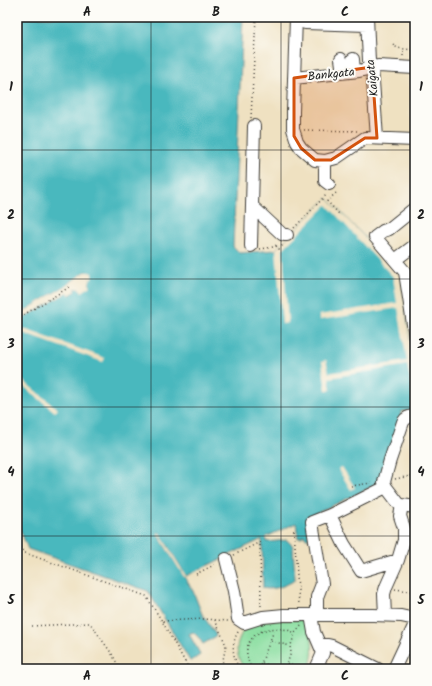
<svg xmlns="http://www.w3.org/2000/svg" width="432" height="686" viewBox="0 0 432 686" font-family="Kalam,sans-serif">
<rect width="100%" height="100%" fill="#fdfcf7"/>
<filter id="ink" filterUnits="userSpaceOnUse"><feTurbulence type="fractalNoise" baseFrequency=".025" numOctaves="2"/><feDisplacementMap in="SourceGraphic" scale="8" xChannelSelector="R" yChannelSelector="G"/><feConvolveMatrix kernelMatrix="1 2 1 2 8 2 1 2 1" color-interpolation-filters="sRGB"/></filter>
<filter id="wash" filterUnits="userSpaceOnUse"><feTurbulence type="fractalNoise" baseFrequency=".012" numOctaves="4" result="noise"/><feDisplacementMap in="SourceGraphic" scale="16" xChannelSelector="R" yChannelSelector="G"/><feGaussianBlur stdDeviation="0.9" result="paint"/><feColorMatrix in="noise" values="0 0 0 0 0 0 0 0 0 0 0 0 0 0 0 0 0 1.4 0 .05"/><feComposite in="paint" operator="in"/></filter>
<g filter="url(#wash)">
<rect width="100%" height="100%" fill="#efe1c1"/>
<path fill="#8adea0" stroke="#537d5e" d="M306 620C313 635 315 653 309 669H244C238 658 234 649 240 637 247 619 264 620 280 620 289 620 297 620 306 620Z"/>
<path fill="#48b8be" stroke="#326a6d" d="M17 17H243L233 246 240 253 275 250 327 198 400 274 415 375V411H402L391 448 378 484 308 517 309 538H305V536H302V538H298L296 523 266 537 267 542 287 540 293 546 295 580C287 585 273 591 263 588L262 539 186 576 159 532 158 534 193 591 202 614 216 635 213 638 203 644 199 638 193 632 189 634 199 652 200 655 194 659 190 661 148 591 28 549 17 522V327L18 326 17 322 68 292 70 295 76 291 75 288 81 289 82 291 90 286 89 284 91 273 85 272 68 284 67 285 17 316Z"/>
<path fill="#efe1c1" d="M327 198 400 274 415 375V382L411 384 407 365 329 378 331 390H326L322 361 326 360 329 373 407 361 398 308 320 320 319 315 397 303 393 277 327 205 283 249 288 323 282 324 276 249Z
M85 272H89L92 273V279L90 280 89 284 91 286 82 292 80 289 75 288 76 291 69 295 68 292 17 322V320L67 291 69 290 70 292 74 290 73 288 74 286 81 287 83 289 88 285V280L90 278 89 274H86L69 285 68 287 17 318V316L67 285 68 284Z
M24 329 105 358 103 362 23 333Z
M17 376 58 409 55 412 17 381Z
M342 467 355 488 351 490 338 469Z
M159 532 186 576 184 577 158 534Z"/>
</g>
<g filter="url(#ink)">
<g fill="none" stroke-linecap="round" stroke-linejoin="round">
<g stroke="#3c3a35" stroke-width="14">
<path id="minor" d="M296 17 293 112V129L297 142 301 148 315 160 325 161 336 158 365 138 415 140
M367 17 369 61 372 67 377 138
M305 23 367 25
M341 59 343 73
M353 59 354 71
M294 78 359 71 378 66 415 68
M254 126 252 206 282 234 285 235H287
M325 161V181L329 184
M251 246 252 206
M395 260 415 245
M405 272 375 237 383 231 389 229 415 208
M405 272 415 337
M402 505 399 504 386 487 384 482 390 460 403 422C406 417 410 416 415 416
M402 505 415 507
M330 515 344 544 361 571 398 560
M226 559 234 591 238 619 244 623 263 617 284 615H373L401 616 415 619
M311 615 314 632 323 653 316 669
M317 615V597L322 584 312 522 330 515 386 487
M385 615 384 594 386 587 398 560 404 540V528L400 516 402 505
M320 645H328L332 646 378 669
M394 669 415 624"/>
</g>
<path stroke="#3c3a35" stroke-width="1.5" stroke-dasharray="1 3" stroke-linecap="butt" d="M393 44 397 48 412 50
M403 56V50
M251 118 256 17
M304 130 358 131
M336 193 327 201 340 215
M294 228 327 194
M276 246 279 249 283 245
M260 249 273 247 278 244
M17 319 71 286
M17 327 23 331
M395 479 415 475
M351 486 371 483
M294 530 299 605
M17 544 25 553 146 596 162 621
M234 555 260 542 261 607
M196 574 216 564
M395 589 415 592
M215 620 226 645 222 665 219 669
M32 626 90 623 112 654 120 669
M238 632C231 644 232 657 240 669
M271 641 290 646
M262 663 279 669
M287 664 294 666 298 669
M189 669 162 621 205 619 228 621
M252 669C248 662 245 653 248 645 255 627 280 625 295 633
M259 669 275 628
M281 669V667L286 668 291 652 290 648 295 633 302 625"/>
<use href="#minor" stroke="#fff" stroke-width="12"/>
</g>
</g>
<path fill="#d4530e" fill-opacity="0.2" stroke="#d4530e" stroke-width="3" stroke-linejoin="round" d="M372 67 377 138H365L331 160H315L301 148 294 136V78Z"/>
<path fill="none" stroke="#1c1c1c" stroke-width="1" stroke-opacity="0.55" d="M151 17V669M281 17V669M17 150H415M17 279H415M17 407H415M17 536H415"/>
<g text-anchor="middle" stroke-width="4" stroke-linejoin="round" paint-order="stroke">
<g font-size="12" fill="#1c1c1c" stroke="#fdfcf7">
<text transform="translate(331 74) rotate(-6)" y="4">Bankgata</text>
<text transform="translate(372 78) rotate(-96)" y="4">Kaigata</text>
</g>
</g>
<rect width="432" height="686" fill="none" stroke="#fdfcf7" stroke-width="44"/>
<rect x="22" y="22" width="388" height="642" fill="none" stroke="#1c1c1c" stroke-width="1.5"/>
<g font-size="13" text-anchor="middle" font-weight="bold" fill="#1c1c1c">
<text x="87" y="16">A</text>
<text x="216" y="16">B</text>
<text x="345" y="16">C</text>
<text x="11" y="91">1</text>
<text x="421" y="91">1</text>
<text x="11" y="219">2</text>
<text x="421" y="219">2</text>
<text x="11" y="348">3</text>
<text x="421" y="348">3</text>
<text x="11" y="476">4</text>
<text x="421" y="476">4</text>
<text x="11" y="604">5</text>
<text x="421" y="604">5</text>
<text x="87" y="680">A</text>
<text x="216" y="680">B</text>
<text x="345" y="680">C</text>
</g>
</svg>
